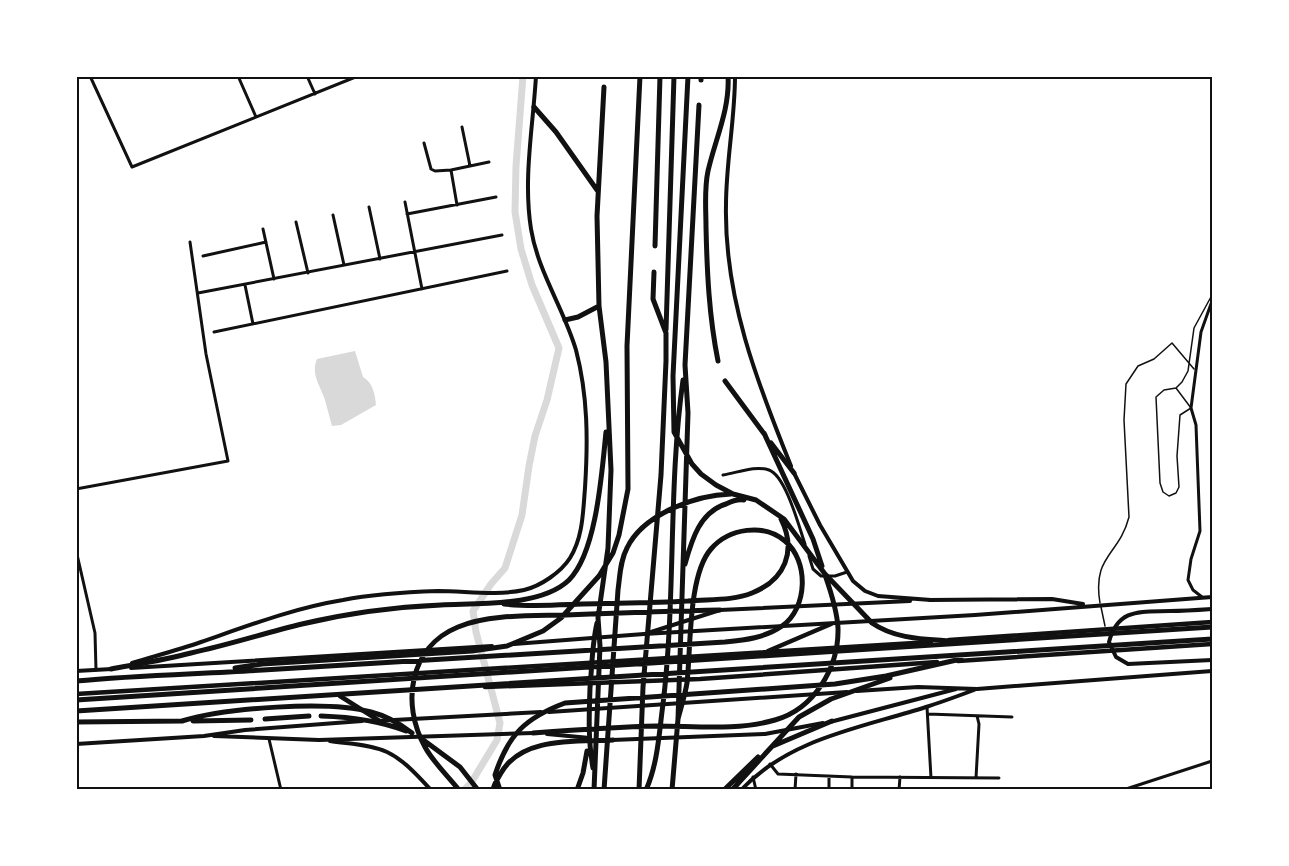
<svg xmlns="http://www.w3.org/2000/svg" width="1289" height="866" viewBox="0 0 1289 866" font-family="'Open Sans',sans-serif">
<rect width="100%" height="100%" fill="#fff"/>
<path fill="#d9d9d9" d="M355 351 363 377C373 383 375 394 376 405L341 425 332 426C329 416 327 406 324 397 319 384 311 373 317 359Z"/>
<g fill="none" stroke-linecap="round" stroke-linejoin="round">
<path stroke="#d9d9d9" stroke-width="7" d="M464 790 471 783 497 740 500 723 476 632 473 611 491 584 505 568 522 515 529 466 535 436 547 400 559 348 532 285 521 249 515 212 516 166 523 76"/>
<path stroke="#111" stroke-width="1.5" d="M1176 388 1191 408 1180 415 1177 456 1179 487 1176 493 1169 496 1163 492 1160 483 1156 397 1164 390 1176 388 1182 382 1188 371 1194 328 1212 295
M1100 603C1092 555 1119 556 1129 517L1124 420 1126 384 1138 366 1154 359 1172 343 1194 369
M1101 607 1105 626"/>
<path stroke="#111" stroke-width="3" d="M90 76 132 167 358 76
M238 76 256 117
M307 76 315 94
M462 127 470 166
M424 143 431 169 435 171 451 170 457 205
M451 170 489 162
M405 202 422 289
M369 207 380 259
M407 214 496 197
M333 215 344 265
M296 222 308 273
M263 229 274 279
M203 256 266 242
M245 285 253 324
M198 293 502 235
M214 332 507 271
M723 475C737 473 755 465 769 470 786 476 799 527 805 544
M76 489 228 461 206 354 190 242
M76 550 95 633 96 670
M809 556 813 569 821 576H835L847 572
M1202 597 1193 590 1188 580 1191 559 1200 531 1196 425 1191 408 1201 332 1212 301
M927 707 931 778
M928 714 1012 717
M269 739 281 790
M770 764 778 774 852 777 999 778
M753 777 756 790
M976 778 979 724 977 716
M795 790 796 774
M829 790V776
M852 790V777
M899 790 900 777
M1123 790 1212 761"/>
<path stroke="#111" stroke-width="4" d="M735 76C735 119 726 162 726 205 724 297 757 382 791 466
M794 473 820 525 853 581 865 591 878 596 931 600
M929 600 1052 599 1083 604
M1212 609C1198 610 1184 611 1170 611 1140 612 1118 608 1109 642L1116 657 1128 664 1212 660
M651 632 720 610 910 601
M514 644 644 634 975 615 1212 597
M132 663C155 656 178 650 201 642 247 626 294 608 343 600 373 594 407 592 438 591 466 591 497 596 524 590 541 586 561 572 570 558 583 537 583 512 585 488 588 441 588 396 576 350 564 309 538 272 531 229 523 179 533 127 536 76
M131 668 492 646
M76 671 112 669
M857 691 918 687 977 689 1212 671
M549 712 847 692
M375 721 541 712
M830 722 956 689
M547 734 590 738
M214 736 319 740 533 733
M612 740 765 734 823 723
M330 741C348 744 369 744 387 752 404 760 418 776 431 790
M76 744 204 736 245 730 362 721
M741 790C790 738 861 728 926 707 942 702 958 696 974 690"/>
<path stroke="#111" stroke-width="4.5" d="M949 640 1212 622
M768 651 831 624
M958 661 1212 644
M485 687 700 679 937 662
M76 694 931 642
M340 696 378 720"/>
<path stroke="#111" stroke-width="5" d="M688 76 673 376 674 432 692 464 701 474 716 485 733 494 756 500 784 519 825 574 872 623C895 639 924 639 950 641
M701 80V76
M534 107 556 132 597 190
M655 246 660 76
M565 320 578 317 599 306
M666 330 674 76
M718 361C709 316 707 272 706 227 706 209 704 189 708 171 715 140 730 109 728 76
M725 381 765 435
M764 433 813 539 822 566
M771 443 794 473
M685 564C692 539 700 512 726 504 732 501 737 499 744 500
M504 604C530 607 556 605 582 604 617 603 653 603 688 601 708 599 733 601 752 593 785 580 797 551 781 519
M235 668 262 664 472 651 507 646 543 631 561 618 599 576 613 553 619 535 628 489 627 346 640 76
M111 669C138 664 165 660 191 653 228 645 265 633 302 624 348 613 394 607 441 605 477 603 541 607 569 580 597 552 602 470 606 432
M76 681C139 675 201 674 263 670 417 661 571 652 725 642 745 640 765 638 782 626 808 608 809 561 785 541 764 523 729 528 711 549 688 575 691 648 687 683 685 695 681 707 678 719
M76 700 1212 627
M76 711 1212 639
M321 716C350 717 378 720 406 731
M265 719 309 716
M182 721C226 708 327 700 371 712 387 716 399 723 412 733
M193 721 251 720
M76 722 183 721
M533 733C574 730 615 727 656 726 696 726 737 731 775 720 814 709 839 668 838 628 837 610 831 592 825 575
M422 739 460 767 478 790
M773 746 832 721
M593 768C588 741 589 716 590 688 592 666 592 644 597 623
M459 790C448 776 433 762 425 747 401 704 409 647 458 627 489 614 533 616 566 615 617 613 669 611 720 610
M493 790C494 783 498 779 501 773 522 736 577 742 613 740
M500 790 495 775C508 735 525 718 565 703L835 684 886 676 961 659
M577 790 583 773 587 751
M594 790 600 646 598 618 608 548 611 470 606 362 599 306 597 216 604 87
M604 790 618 590C620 576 620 561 627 548 643 514 696 495 731 494
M639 790 643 687 661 475 666 361V333L653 299 654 272
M646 790C658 763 659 733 663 704 676 597 668 487 683 380
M672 790 678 719 688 413 685 365 699 105
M724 790 758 757
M732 790 799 717 831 699 890 678"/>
</g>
<rect width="1289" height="866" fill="none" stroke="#ffffff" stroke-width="156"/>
<rect x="78" y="78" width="1133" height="710" fill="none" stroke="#111" stroke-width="2"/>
</svg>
